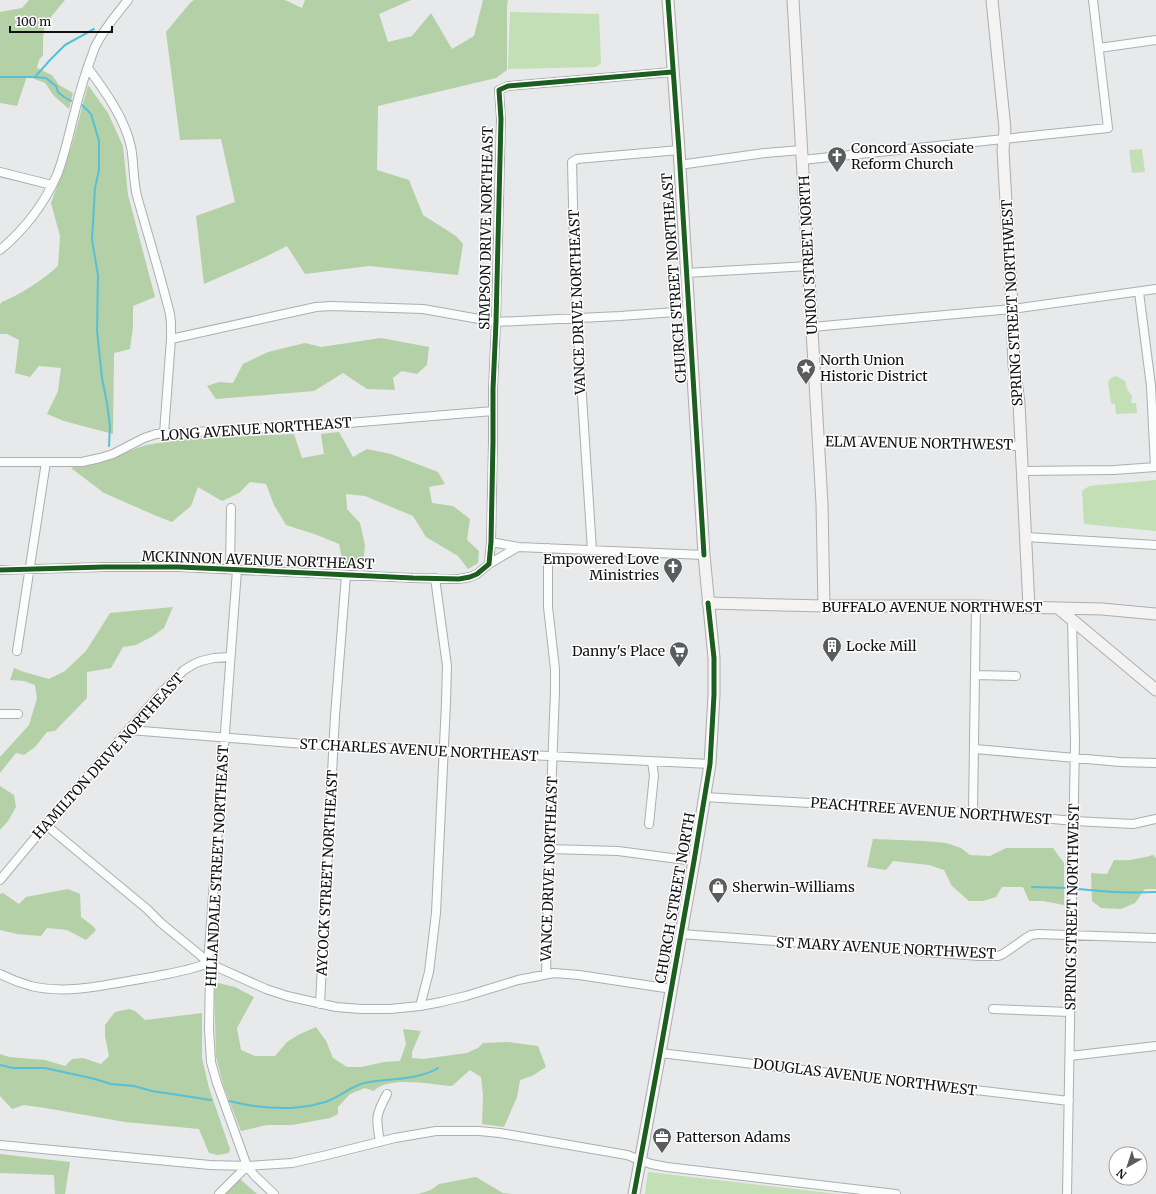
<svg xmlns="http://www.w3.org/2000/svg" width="1156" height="1194" viewBox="0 0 1156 1194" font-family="Merriweather,serif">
<rect width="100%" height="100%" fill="#e7e9ea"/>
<path fill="#c2dfb5" d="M510 12 599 14 601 63 596 67 508 69Z
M1142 149 1145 172 1132 173 1129 150Z
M1116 376 1125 381 1127 389 1132 396 1131 403H1136L1137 413 1116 414 1115 404 1111 403 1108 382 1111 378Z
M1156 480V531L1084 524 1082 491 1089 486Z
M648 1172 838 1194H645Z"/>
<path fill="#b3d0a6" d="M29 0H65L45 24 43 39V55L39 60 37 68 52 75 59 85 73 93 69 109 54 96 45 83 27 76 17 106 0 103V12L22 8Z
M194 0H285L302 8 305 0H411L379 14 388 42 412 36 431 13 452 49 474 36 483 0H508L507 5V70L496 78 378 106 377 170 409 180 423 215 456 236 463 244 458 275 369 266 305 274 287 246 261 259 204 284 196 216 235 202 221 139 180 140 166 32 190 3Z
M88 85 108 113 123 146 128 195 155 297 133 306V327L130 349 114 353 113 434 64 421 47 414 58 391 61 368 39 366 30 377 15 373 19 340 7 334H0V304L2 302C24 292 40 282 58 266L60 236 51 203 72 145Z
M381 338 429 347 427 365 417 374 402 371 393 378 395 390 367 389 343 373 314 391 216 399 207 386 219 382 233 383 243 364 268 352 305 343 321 347Z
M339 432 353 457 367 449 391 454 438 472 445 484 429 487 432 503 453 506 470 519 467 540 479 551 478 563 468 569 458 556 426 537 413 516 365 496 346 494 347 509 360 523 365 545 363 565 344 568 339 544 317 535 286 525 274 505 266 484 250 482 239 493 222 501 198 487 191 506 172 522 152 514 104 493 71 468 115 456 146 445 184 439 294 434 302 458 324 454 321 434Z
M173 607 164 628 153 636 136 645 123 647 111 668 87 672V698L55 731 47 732 35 747 24 755 16 753 0 773V757L29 725 37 698 35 685 24 681 10 680 14 668 24 672 49 679 65 671 86 651 110 613Z
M0 786 14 795 16 807 8 821 0 830Z
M873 839 924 841 946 843 961 848 970 855 990 856 1006 848H1053L1064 863V905L1043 901H1029L1023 887H1002L996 897 983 901H969L952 886 944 870 929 865 893 861 886 870 867 867Z
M1153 855 1156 858V889H1145L1135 903 1121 909 1101 908 1092 901 1091 873 1107 874 1114 860C1127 861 1140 859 1153 855Z
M68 889 80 894 81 917 93 926 96 930 86 940 67 930 47 928 41 936 17 934 0 930V894L3 893 19 904 26 897Z
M214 982 235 987 254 997 237 1028 241 1050 255 1056H275L287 1042 298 1035 316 1027 326 1041 333 1058 347 1067H361L384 1062 400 1061 406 1044 403 1029 421 1031 412 1052V1058L423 1059 467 1053 478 1048 483 1043 508 1042 538 1046 546 1067 532 1076 520 1080 517 1097 504 1127 482 1124 483 1095 481 1077 470 1070 452 1086C433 1085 388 1075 374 1091L365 1088 350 1094 338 1107V1114L330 1118 292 1125H267L241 1131 224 1087 216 1057Z
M129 1009 135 1011 145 1020 202 1013V1058L209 1088 230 1149 229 1153 218 1155 209 1153 199 1129 125 1122 45 1108 24 1105 12 1109 0 1096V1054L9 1057 45 1060 65 1066 72 1059 83 1058 101 1064 109 1056 105 1036V1025L115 1012Z
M0 1154 70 1162 65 1194H55L54 1175 0 1173Z
M476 1177 503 1193 512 1194H418L431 1190 439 1184Z
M239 1178 257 1194H225Z"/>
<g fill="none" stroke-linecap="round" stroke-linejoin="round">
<path stroke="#58c0d5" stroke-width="2" d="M0 77H35L50 60 65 45 94 29
M35 77 46 78 56 86 58 92 64 97 71 101
M82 105 91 114 99 141V170L95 188 92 240 98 275 97 331 102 378 107 403 110 426 109 446
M1032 887 1067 888
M1078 889C1104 892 1130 893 1156 892
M0 1065 13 1068H45L91 1078 111 1084 134 1086 152 1091 211 1100
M229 1101C257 1108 285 1111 314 1105 318 1103 324 1103 328 1101 340 1096 352 1086 364 1083 388 1078 417 1081 438 1068"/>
<g stroke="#adaeaf" stroke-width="10">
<path id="street" d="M1099 48 1156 40
M88 68C105 91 125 119 131 147 134 163 133 180 137 196 148 235 160 274 170 314L171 323V339L164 433
M802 160 1108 128 1093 0
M679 165 765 153 802 150
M0 172 52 185
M0 250C24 230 44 204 57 175 65 155 69 133 75 111 80 90 87 68 95 47 103 30 116 15 128 0
M686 273 808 266
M1139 292 1151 386 1155 467
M812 327 1012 309 1156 289
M171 339 316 307 331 306 423 309 496 322 620 316 689 311
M818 440 939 443 1020 446
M0 462H82L100 458 113 454 144 438 156 434 325 425 493 411
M1022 471 1114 470 1156 467
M1026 537 1156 545
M491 542 518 547 704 555
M592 550 575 288 572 162 577 159 679 150
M489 564 518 547
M230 569 231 508
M0 570 104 567H179L413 578 459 579 470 577 477 574 489 564 491 542 493 442V389L496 322 501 119 499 90 508 86 672 72
M237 570 208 963 210 973 209 1029 211 1062 217 1083 247 1166 254 1175 274 1194
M17 651 46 462
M976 675 1016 676
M0 714H18
M129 730 305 744 710 764
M975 749 1120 762 1156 763
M704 797 1001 814 1074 821 1133 824 1156 819
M973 812 976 606
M649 824 654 775 652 762
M46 825 147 909 161 923 200 955 208 963 266 989 287 996 336 1007 361 1009H390L420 1006 441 1002 466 996 518 980 554 973 579 975 672 989
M549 849 618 851 694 861
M0 880 69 797 161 693 184 670 194 664 201 661 214 658 230 657
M681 934 979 956H998L1003 954 1026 938 1031 935 1038 934 1156 938
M0 974C10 979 20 983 31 986 69 995 109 984 146 978 167 974 189 971 208 963
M546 974 549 849 555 691V669L548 607V548
M320 1004 335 716 346 575
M420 1006 429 972 436 913 446 703 447 666 435 578
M993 1009 1070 1012
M660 1053 1069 1101
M1070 1056 1156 1046
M380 1142C376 1118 375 1116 387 1094
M0 1145 210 1165 247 1166 292 1163 327 1155 395 1138 436 1131H479L500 1133 627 1155 651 1164 667 1167 896 1194
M219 1194 247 1166
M1067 1194 1075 741 1072 620"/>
</g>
<g stroke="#adaeaf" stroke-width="13">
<path id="secondary" d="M793 0 822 504 824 606
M992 0 1005 129 1003 150 1012 305 1014 365 1019 403 1029 607
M708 603 824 606H976L1102 609 1156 614
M1058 608 1156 690
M634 1194 660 1053 694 861 710 764 714 695V658L704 555 679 150 668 0"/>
</g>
<use href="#street" stroke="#fbfcfc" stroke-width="8"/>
<use href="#secondary" stroke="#f5f2f2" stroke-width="11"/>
<g stroke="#fff" stroke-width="8">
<path id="cycleway" d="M668 0 679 150 704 555
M0 570 104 567H179L413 578 459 579 470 577 477 574 489 564 491 542 493 442V389L496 322 501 119 499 90 508 86 672 72
M634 1194 660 1053 694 861 710 764 714 695V658L708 603"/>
</g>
<use href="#cycleway" stroke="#1b5e20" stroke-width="5"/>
</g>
<defs>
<g id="church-pin" transform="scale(1)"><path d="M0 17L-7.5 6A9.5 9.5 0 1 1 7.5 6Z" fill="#5b5c5d" stroke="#fff"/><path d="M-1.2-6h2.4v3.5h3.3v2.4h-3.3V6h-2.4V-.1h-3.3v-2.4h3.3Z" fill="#fff"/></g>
<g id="sight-pin" transform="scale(1)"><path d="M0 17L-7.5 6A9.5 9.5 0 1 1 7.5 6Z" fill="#5b5c5d" stroke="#fff"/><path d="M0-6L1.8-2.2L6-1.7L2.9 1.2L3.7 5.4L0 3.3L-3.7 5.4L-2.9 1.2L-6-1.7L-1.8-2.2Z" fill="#fff"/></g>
<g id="building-pin" transform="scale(1)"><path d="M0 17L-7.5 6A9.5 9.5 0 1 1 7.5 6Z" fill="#5b5c5d" stroke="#fff"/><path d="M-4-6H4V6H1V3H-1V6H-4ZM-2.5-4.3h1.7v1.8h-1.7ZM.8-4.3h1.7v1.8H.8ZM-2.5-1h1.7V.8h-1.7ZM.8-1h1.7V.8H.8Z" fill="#fff"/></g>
<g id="supermarket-pin" transform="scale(1)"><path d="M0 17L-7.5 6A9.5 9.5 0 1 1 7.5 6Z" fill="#5b5c5d" stroke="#fff"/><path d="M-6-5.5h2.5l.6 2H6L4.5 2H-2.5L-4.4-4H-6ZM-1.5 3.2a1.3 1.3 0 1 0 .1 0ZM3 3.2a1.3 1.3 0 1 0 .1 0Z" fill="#fff"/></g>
<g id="shop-pin" transform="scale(1)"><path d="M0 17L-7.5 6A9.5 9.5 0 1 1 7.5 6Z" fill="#5b5c5d" stroke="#fff"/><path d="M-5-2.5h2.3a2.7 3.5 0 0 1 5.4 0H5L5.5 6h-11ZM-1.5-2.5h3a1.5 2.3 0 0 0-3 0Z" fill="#fff"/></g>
<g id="office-pin" transform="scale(1)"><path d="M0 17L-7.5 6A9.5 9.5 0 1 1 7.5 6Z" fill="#5b5c5d" stroke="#fff"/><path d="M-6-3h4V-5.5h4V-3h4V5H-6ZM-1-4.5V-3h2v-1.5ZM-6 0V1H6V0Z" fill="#fff"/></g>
</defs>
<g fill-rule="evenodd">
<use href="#church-pin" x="837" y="156"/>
<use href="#sight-pin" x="806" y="368"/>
<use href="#church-pin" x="673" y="567"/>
<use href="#building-pin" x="832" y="646"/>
<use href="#supermarket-pin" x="679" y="651"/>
<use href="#shop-pin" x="718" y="887"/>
<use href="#office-pin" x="662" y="1137"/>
</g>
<g text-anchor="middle" stroke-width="3" stroke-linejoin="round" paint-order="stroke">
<g font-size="14" fill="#101011" stroke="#fff" text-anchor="start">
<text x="851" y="153">Concord Associate<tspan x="851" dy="16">Reform Church</tspan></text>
<text x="820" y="365">North Union<tspan x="820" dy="16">Historic District</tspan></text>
<text x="659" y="564" text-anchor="end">Empowered Love<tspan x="659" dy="16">Ministries</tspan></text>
<text x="846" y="651">Locke Mill</text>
<text x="665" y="656" text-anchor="end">Danny's Place</text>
<text x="732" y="892">Sherwin-Williams</text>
<text x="676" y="1142">Patterson Adams</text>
</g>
<g font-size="14" fill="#101011" stroke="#fff">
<text transform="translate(486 228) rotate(-89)" y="5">SIMPSON DRIVE NORTHEAST</text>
<text transform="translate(808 255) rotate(-93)" y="5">UNION STREET NORTH</text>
<text transform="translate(674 278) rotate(-94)" y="5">CHURCH STREET NORTHEAST</text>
<text transform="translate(577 302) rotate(-92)" y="5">VANCE DRIVE NORTHEAST</text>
<text transform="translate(1012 303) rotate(-93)" y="5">SPRING STREET NORTHWEST</text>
<text transform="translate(256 429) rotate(-4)" y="5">LONG AVENUE NORTHEAST</text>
<text transform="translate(919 443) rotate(1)" y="5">ELM AVENUE NORTHWEST</text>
<text transform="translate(258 560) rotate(2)" y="5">MCKINNON AVENUE NORTHEAST</text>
<text x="932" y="612">BUFFALO AVENUE NORTHWEST</text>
<text transform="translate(419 750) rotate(3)" y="5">ST CHARLES AVENUE NORTHEAST</text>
<text transform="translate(108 756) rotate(-48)" y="5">HAMILTON DRIVE NORTHEAST</text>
<text transform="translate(931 811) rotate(4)" y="5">PEACHTREE AVENUE NORTHWEST</text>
<text transform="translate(217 866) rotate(-87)" y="5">HILLANDALE STREET NORTHEAST</text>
<text transform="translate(549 869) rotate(-88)" y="5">VANCE DRIVE NORTHEAST</text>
<text transform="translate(327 873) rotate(-87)" y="5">AYCOCK STREET NORTHEAST</text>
<text transform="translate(675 898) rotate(-80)" y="5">CHURCH STREET NORTH</text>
<text transform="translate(1072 907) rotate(-89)" y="5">SPRING STREET NORTHWEST</text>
<text transform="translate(886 948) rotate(3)" y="5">ST MARY AVENUE NORTHWEST</text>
<text transform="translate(865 1077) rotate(7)" y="5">DOUGLAS AVENUE NORTHWEST</text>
</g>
</g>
<g transform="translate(1128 1166) rotate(219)"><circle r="19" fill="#ffffff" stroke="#9f9fa0"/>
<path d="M0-3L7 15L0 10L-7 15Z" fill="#5b5c5d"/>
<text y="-6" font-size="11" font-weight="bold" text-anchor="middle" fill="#101011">N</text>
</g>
<path d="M10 26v6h102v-6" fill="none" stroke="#101011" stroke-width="2"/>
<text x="16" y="26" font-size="12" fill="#101011" stroke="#ffffff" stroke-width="3" paint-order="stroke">100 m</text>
</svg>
